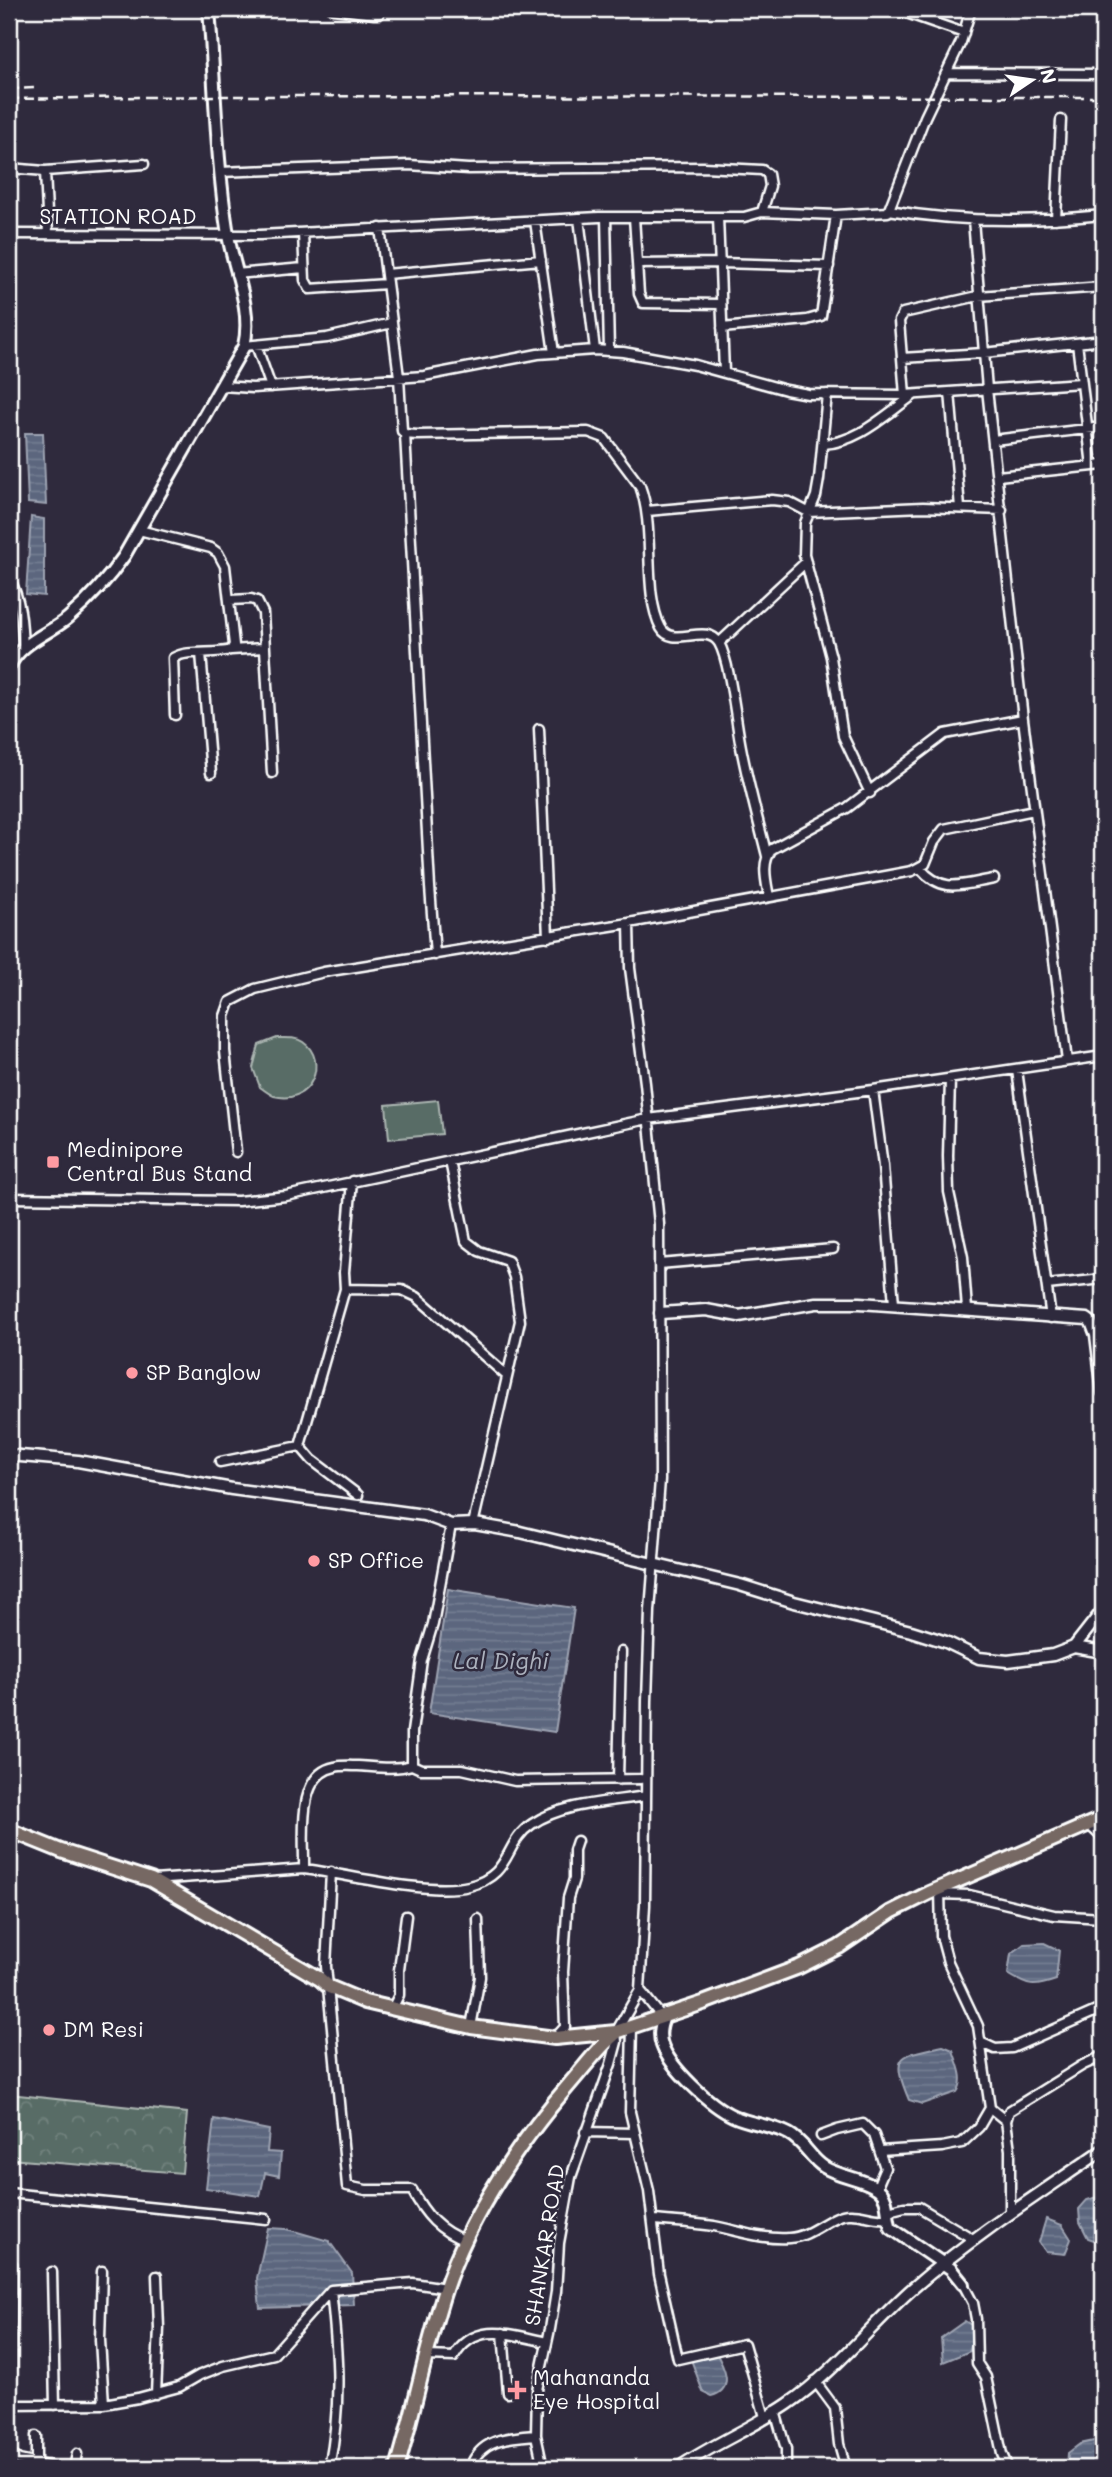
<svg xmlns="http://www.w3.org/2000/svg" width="1112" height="2477" viewBox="0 0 1112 2477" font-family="Mali,sans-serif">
<defs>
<pattern id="park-crowns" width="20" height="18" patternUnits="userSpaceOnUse" patternTransform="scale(1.75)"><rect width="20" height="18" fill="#586c66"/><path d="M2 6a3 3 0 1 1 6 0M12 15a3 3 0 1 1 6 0" fill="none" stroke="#71827d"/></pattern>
<pattern id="water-rules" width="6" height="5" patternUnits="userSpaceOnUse" patternTransform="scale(1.75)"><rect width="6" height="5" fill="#5b667e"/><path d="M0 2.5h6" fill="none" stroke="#747d91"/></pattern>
</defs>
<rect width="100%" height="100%" fill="#2f2a3d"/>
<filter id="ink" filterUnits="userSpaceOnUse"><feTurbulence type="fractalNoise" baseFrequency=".0143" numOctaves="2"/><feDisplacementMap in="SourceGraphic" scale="14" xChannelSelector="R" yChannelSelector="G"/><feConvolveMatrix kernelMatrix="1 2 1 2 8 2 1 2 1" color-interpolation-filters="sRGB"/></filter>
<g filter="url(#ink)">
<path fill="#586c66" stroke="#acb6b2" stroke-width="2" d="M277 1038C286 1038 296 1037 303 1042 329 1060 312 1106 274 1096 269 1094 264 1090 260 1087L253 1068 259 1045Z
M438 1100 442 1134 389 1139 386 1105Z"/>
<path fill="url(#park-crowns)" stroke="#acb6b2" stroke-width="2" d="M9 2094 187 2113 182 2173 9 2159Z"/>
<path fill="url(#water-rules)" stroke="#9da3b2" stroke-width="2" d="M25 433H43L46 505 28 503Z
M31 517 44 519V596L26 594Z
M448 1589 574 1608 555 1732 429 1713Z
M1044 1943 1059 1950 1056 1980C1033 1988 1029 1987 1008 1974L1011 1954 1024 1944Z
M943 2046 953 2050C957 2064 966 2079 957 2092L922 2104 909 2100C890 2054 898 2056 943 2046Z
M214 2119 269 2130 267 2152 281 2153 279 2176 265 2173 260 2196 206 2188Z
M1103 2195V2243L1088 2238 1080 2222 1079 2209 1087 2200Z
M1046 2219 1062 2225 1071 2239 1065 2254 1046 2252 1039 2242Z
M268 2228 287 2229 329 2241 352 2273 354 2305 260 2308 257 2278Z
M965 2321 974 2327 970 2351 943 2362 941 2338Z
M714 2349C723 2365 737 2389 711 2396L703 2392 689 2354Z
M1103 2439V2468H1067L1068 2453 1080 2444Z"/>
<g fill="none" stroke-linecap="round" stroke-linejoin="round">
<g stroke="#fff" stroke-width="13">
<path id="minor" d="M333 9 374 14H379L381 9
M895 9 964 33
M947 73 1103 74
M9 168 45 171
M220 172 409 165 468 169 704 167 762 170 768 174 770 186 762 212
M889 210C960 223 1032 222 1103 215
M606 217 609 351
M634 217 639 294 643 303 721 304
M718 217 724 372
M579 218 595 350
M1056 219 1061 120
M973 220 987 389 1023 719 1067 1061
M535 221 554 353
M380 228 399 377 402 431 405 434 417 435 588 432 604 438 640 486C656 529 642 592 661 628 673 649 706 622 719 643 730 662 736 723 741 747 748 784 758 820 767 856
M303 233 305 280 310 289 387 284
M9 234 260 235 599 217H744L762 212 836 215 888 212 925 117 961 42 971 9
M48 234 45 171 144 164
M637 264 720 263 829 266
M236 274 304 268
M386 274 541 260
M722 328 807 320 821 316 836 215
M1077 343 1092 466
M256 345 271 387
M244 346 327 338 392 323
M902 358 984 353 1103 340
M221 386 253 388 424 376 538 354 595 350 623 352 695 365 786 390 808 394 905 395 1081 383
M950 392 960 508
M827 394 819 479 816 496 805 523 804 555 831 657 843 736 870 793
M905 395 899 321 903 313 978 296 1103 287
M405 434 430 887 435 955
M993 440 1103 427
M823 444C859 442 885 415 914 395
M998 476 1103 465
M647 511 772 500 789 502 808 512 923 507 1002 510
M139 530 211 548 218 553 225 566 234 645 231 650C213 655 188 649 173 658L175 715
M9 578C21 599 22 624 23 648
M230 600 251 599 257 601 263 613 272 773
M719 643 806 562
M231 650 265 648
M201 653 211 773
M539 729 548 937
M920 868C943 895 963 884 994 879
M769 897C766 880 761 863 772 849L847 808 945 734 1023 719
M1017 1070 1051 1318
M950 1079 948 1156 949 1192 963 1257 967 1309
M873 1090 883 1166 894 1304
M236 1152 225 1051V1016L230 1002 255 989 324 972 629 923 912 871 925 864 934 842 944 829 1034 810
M450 1161 466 1241 479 1251 508 1261 514 1277 520 1321 474 1520 475 1524
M352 1181 344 1272 345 1289 402 1290 417 1297 507 1376
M9 1198 238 1201 286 1196 648 1119 873 1090 1103 1056
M659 1264 833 1249
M1047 1285 1103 1279
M345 1289 300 1446 312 1460 358 1495
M220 1462 300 1446
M451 1525 433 1624 422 1660 412 1732V1765L421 1769H462L515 1781 640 1779
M618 1780 621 1652
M1088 1824 1103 1838
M304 1869C348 1874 428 1896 469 1886 513 1875 503 1843 532 1824 563 1803 610 1802 646 1796
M331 1872 326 1966 347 2186 366 2190H412C425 2215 439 2231 466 2241
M154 1880 304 1869C305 1840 295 1774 335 1767 342 1765 351 1766 358 1766 376 1767 394 1770 412 1765
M940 1894 969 1895 1054 1915 1102 1918
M640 1990 661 2016
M393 2007 399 1995V1970L406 1916
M632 2026 630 2112 649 2191 659 2274 678 2359 744 2344 765 2417
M471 2027 480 1977 478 1919
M555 2038 565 2027 563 1972 568 1898 574 1879V1850L577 1841
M982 2043 995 2049 1012 2048 1103 2008
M990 2108 1006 2121
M585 2132 635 2133
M821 2136 837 2130 863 2124 874 2135 885 2168 879 2182V2190
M880 2151 942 2147 962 2143 979 2127 990 2108 978 2026 948 1962 941 1936 940 1888
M9 2193 266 2219
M888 2211 904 2207H919L973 2239
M1010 2214V2150L1006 2121 1009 2111 1083 2065 1103 2056
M654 2220C674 2222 694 2223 714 2226 739 2231 764 2240 789 2238 812 2237 831 2214 849 2214 863 2213 873 2220 887 2218
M102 2271 100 2340 104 2404
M52 2272 55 2405
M963 2284 973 2303 976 2319 977 2363 986 2377 1002 2454 1008 2468
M503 2333 508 2393
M427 2356 454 2357C475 2320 512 2335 547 2342
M815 2381 835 2408 839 2444 846 2468
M156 2394 159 2328 157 2276
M9 2405 104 2404 138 2398 179 2387 200 2375 223 2366 274 2354 331 2290 413 2283 446 2288
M11 2406 12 2264
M775 2411 786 2449V2468
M36 2436V2468
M9 2453 19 2460 57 2468
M74 2468 77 2454
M329 2468C342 2404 338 2354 331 2290
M470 2468C480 2438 509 2437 536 2435
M543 2468 536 2435 537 2390 550 2329 556 2292 559 2243 571 2177 611 2064 617 2042 616 2032 640 1990 645 1905 647 1701 650 1611 660 1480 659 1224 645 1083 630 968 629 923"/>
</g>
<g stroke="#fff" stroke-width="15">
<path id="tertiary" d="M660 1313 706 1310 739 1316 816 1303H860L1087 1319 1091 1322 1096 1335 1103 1392
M9 1455 78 1461 232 1489 424 1515 451 1525 475 1524 520 1532 740 1585 794 1602 911 1631 946 1642 979 1658 1008 1661 1053 1655 1074 1647 1103 1652
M1074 1647 1103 1610
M678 2468C713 2444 753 2428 788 2404 835 2372 871 2325 913 2288 973 2236 1039 2194 1103 2150"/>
</g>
<g stroke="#fff" stroke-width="16">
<path id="secondary" d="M9 667C20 642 49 634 68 618 90 599 108 579 124 556L244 346C253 309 234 271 228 235 216 160 215 84 209 9
M665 2014C661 2024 658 2034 662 2045 670 2068 711 2106 733 2116 750 2124 772 2125 789 2134 804 2142 810 2158 824 2167 840 2177 863 2178 878 2189 890 2198 886 2216 891 2228L951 2269 963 2284"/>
</g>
<g stroke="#fff" stroke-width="18">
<path id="primary" d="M9 1830 61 1851 151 1880 320 1979 329 1987 365 2002 471 2027 555 2038 616 2032 703 2003 799 1967 839 1947 891 1912 929 1893 1103 1818
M397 2468C416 2405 427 2340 449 2278 476 2204 522 2139 573 2080 587 2064 599 2047 616 2033"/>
</g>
<use href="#minor" stroke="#2f2a3d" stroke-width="8"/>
<use href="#tertiary" stroke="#2f2a3d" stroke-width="10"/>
<use href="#secondary" stroke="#2f2a3d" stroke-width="10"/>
<use href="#primary" stroke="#766864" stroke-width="12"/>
<path stroke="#fff" stroke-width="2.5" stroke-dasharray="10 5" stroke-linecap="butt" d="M9 89 37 88
M9 99 215 96 1103 97"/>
</g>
</g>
<g fill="#ff9aa2" stroke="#2f2a3d" stroke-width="2.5">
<rect x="46" y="1155" width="14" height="14" rx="3.5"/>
<circle cx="132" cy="1373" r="7"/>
<circle cx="314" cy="1561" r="7"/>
<circle cx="49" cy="2030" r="7"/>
<path d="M513.5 2379.5h7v7h7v7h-7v7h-7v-7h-7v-7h7z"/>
</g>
<g text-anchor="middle" stroke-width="5" stroke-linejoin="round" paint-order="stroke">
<g font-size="21" fill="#fff" stroke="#2f2a3d">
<text x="118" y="224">STATION ROAD</text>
<text transform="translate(545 2245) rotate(-81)" y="7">SHANKAR ROAD</text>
</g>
<g font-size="21" fill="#fff" stroke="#2f2a3d" text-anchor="start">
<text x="67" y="1157">Medinipore<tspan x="67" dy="24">Central Bus Stand</tspan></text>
<text x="146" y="1380">SP Banglow</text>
<text x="328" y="1568">SP Office</text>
<text x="63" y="2037">DM Resi</text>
<text x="533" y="2385">Mahananda<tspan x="533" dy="24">Eye Hospital</tspan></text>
</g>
<g font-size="23" font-style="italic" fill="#adb2be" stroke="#2f2a3d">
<text x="501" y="1669">Lal Dighi</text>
</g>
</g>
<rect width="1112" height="2477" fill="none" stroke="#2f2a3d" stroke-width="35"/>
<rect x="18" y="18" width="1077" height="2442" fill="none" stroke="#fff" stroke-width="2.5" filter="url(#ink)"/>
<g transform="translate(1032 80) rotate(77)" stroke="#2f2a3d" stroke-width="5" paint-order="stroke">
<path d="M0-5L12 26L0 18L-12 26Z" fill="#ffffff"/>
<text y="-10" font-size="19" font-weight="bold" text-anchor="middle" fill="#ffffff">N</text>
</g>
</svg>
